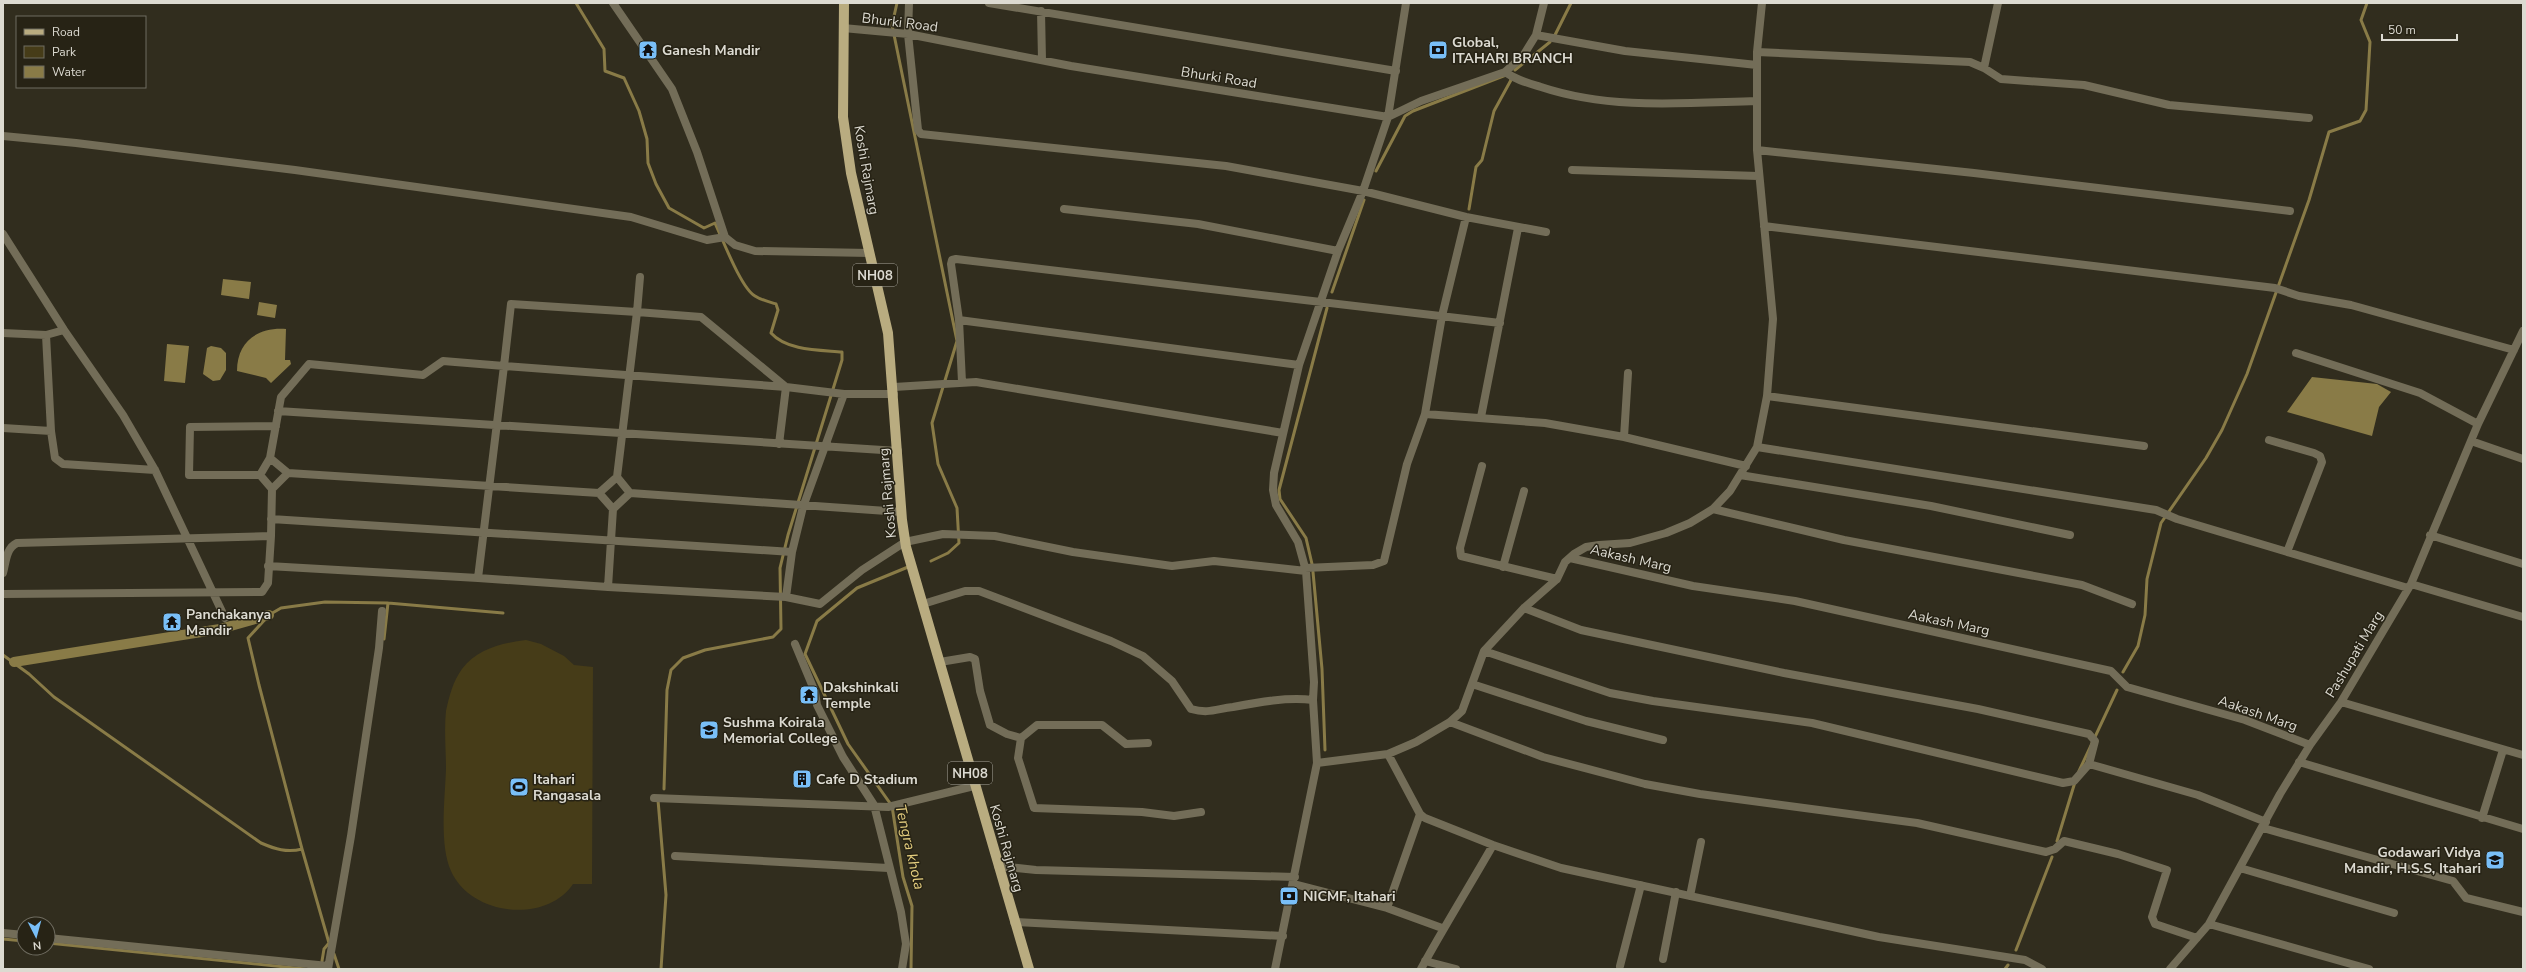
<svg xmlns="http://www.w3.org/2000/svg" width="2526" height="972" viewBox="0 0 2526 972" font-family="'Nunito Sans',sans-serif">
<rect width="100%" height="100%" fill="#312d1e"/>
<path fill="#463c18" d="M526 640 541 644 564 656 574 665 593 667 592 884H573C546 924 471 916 451 871 439 844 445 799 446 769 446 750 444 730 446 711 449 697 453 681 462 669 477 649 502 643 526 640Z"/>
<path fill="#897b47" d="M223 279 251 282 249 299 221 295Z
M259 302 277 305 275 318 257 315Z
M286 329 285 360H290L291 364 271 383 266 378 237 371C237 341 258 327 286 329Z
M167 344 189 346 185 383 164 381Z
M211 346 221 348 226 353V370L220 380 213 381 203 374 207 348Z
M2312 377 2377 384 2391 392 2379 407 2372 436 2287 412Z"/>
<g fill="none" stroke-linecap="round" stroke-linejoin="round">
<path stroke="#897b47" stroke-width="3" d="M576 3 604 49 605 71 624 78 639 111 647 139 648 163 656 184 669 208 704 228 715 223C723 240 741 288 755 296 761 300 769 302 776 304L778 310 771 333C787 351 820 350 842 352V360L788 535 780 568 781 629 773 637 705 650 683 658 671 670 667 690 664 789
M897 3 892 25 957 341 932 423 938 464 957 508 959 543 948 553 931 561
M1555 35 1571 3
M1515 70 1550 42
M1376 171 1405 116 1413 111 1506 75
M1469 209 1476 167 1482 160 1494 111 1511 80 1510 77
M1332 292 1364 200
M1312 564 1306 538 1280 499 1279 490 1327 308
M908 567 857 588 817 621 805 654 848 744 892 806 903 877 912 906 911 969
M1313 572 1322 669 1325 750
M384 639 388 603
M3 655 29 674 54 697 261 843C275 849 287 853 302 849L329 943 324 949 322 961
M2123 672 2138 646 2145 615 2147 579 2161 523 2206 458 2222 430 2247 374 2309 200 2329 132 2360 121 2366 110 2370 42 2361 20 2367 3
M2079 771 2117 690
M658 800 666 895 661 969
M2057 841 2075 782
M302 849 259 685 248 638 269 615 281 608 325 602 388 603 503 613
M3 939 24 941
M48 943 305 969
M2016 950 2052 857
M334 954 339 969
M2005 969 2008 965"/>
<path stroke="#897b47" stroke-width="10" d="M14 662 220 629 269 615"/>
<path stroke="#736d58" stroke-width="8" d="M613 3 672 89 697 152 725 237 735 245 755 251 870 253
M909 3 908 34 918 130 921 134 1226 166 1363 191 1466 217 1546 232
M989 3 1396 71
M1041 11 1042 60
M843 28 908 34 1071 66 1388 117 1421 101 1505 72 1523 56 1536 35 1544 3
M1536 35 1625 51 1757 65
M1757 52 1970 62 1984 68 2001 79 2084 85 2169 105 2309 118
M1984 68 1998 3
M1505 72C1516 80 1528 83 1541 87 1610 110 1684 103 1756 101
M3 136 76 143 295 170 631 217 707 240 725 237
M1757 150 1974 173 2290 211
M1572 170 1758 176
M1064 209 1198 224 1338 251
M1764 226 2275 288 2299 296 2351 305 2514 350
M3 234 64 330 123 415 155 470 225 618
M640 277 637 312 511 304 504 366 786 387 779 444
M959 320 1299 365
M3 333 46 335 64 330
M46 335 51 431
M2296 353 2420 393 2478 424
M962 382 959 320 951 264 952 260 956 259 1500 323
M894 387 976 382 1283 433
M1767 396 2144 446
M278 411 898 451
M1425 414 1442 316 1466 217
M1481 417 1518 228
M3 428 51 431 55 458 63 464 155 470
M1624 437 1628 373
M2269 440 2314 453 2320 456 2322 462 2287 552
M2471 441 2523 459
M1757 447 2156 510 2177 519 2408 588
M270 458 288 473
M1482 466 1460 548 1461 556 1557 579
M260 475H189L190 427 276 426
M1740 475 1931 506 2070 535
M272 489 288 473 599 493 617 477 637 312 701 317 786 387 844 394H894
M599 493 613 509 630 493 617 477
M630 493 901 512
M1713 509 1844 540 2082 585 2132 604
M271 519 792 552
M2430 535 2523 564
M1570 558 1693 586 1795 601 2111 671 2127 687 2245 720 2310 745
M268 566 478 578 504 366 443 361 423 375 309 364 281 397 270 458 260 475 272 489 271 536
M1503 567 1524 491
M1305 568 1373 565 1384 561 1407 464 1425 414 1545 423 1624 437 1746 466
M3 573C6 562 6 548 17 543L271 536 268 583 262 592 3 594
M478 578 608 587 613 509
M2411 584 2523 617
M608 587 786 597 792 552 803 507 844 394
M786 597 820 604 862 570 905 542 943 534 995 536 1073 552 1172 566 1214 561 1306 571
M923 604 965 591H979L1111 641 1143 656 1172 681 1191 709C1209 714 1216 709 1233 707 1259 702 1287 697 1313 700
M1524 608 1581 630 1784 673 1978 709 2089 734 2095 741 2089 764
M795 644 815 692 817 705 843 757 874 805 901 912 906 944 902 969
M1484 651 1610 693 1653 701 1812 723 2063 783 2074 781 2089 764 2198 795 2266 822
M940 662 970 657 975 659 980 691 990 725 1007 734 1021 738 1037 725H1102L1126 744 1148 743
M1472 684 1586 721 1663 740
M2341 702 2523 755
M1450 722 1543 757 1645 784 1700 794 1917 823 2046 852 2055 849 2064 841 2118 854 2167 870 2152 917 2155 924 2197 938
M1021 738 1018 758 1034 808 1142 812 1174 816 1201 812
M1388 754 1420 814 1425 818 1493 845 1561 868 1879 937 2025 960 2042 969
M2299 762 2523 829
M1317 763 1388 754 1416 742 1450 722 1462 711 1484 651 1524 608 1557 579 1565 562 1574 554 1586 547 1599 545 1630 543 1666 533 1690 523 1713 509 1730 491 1757 447 1767 396 1773 319 1757 150V52L1762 3
M654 798 888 807 974 786
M2482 818 2503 750
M2263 828 2453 881 2466 898 2523 912
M675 856 888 868
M998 866 1036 870 1295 877
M2240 868 2394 913
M1294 884 1387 908 1442 928
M1690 896 1701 842
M1387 908 1420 814
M1014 922 1283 936
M2209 924 2369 969
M3 933 24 935
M48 938 328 966
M1663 959 1676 892
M1425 961 1456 969
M1620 966 1641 885
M328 969 351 836 379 648 382 611
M1275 969 1317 763 1313 700 1314 682 1306 571 1298 542 1276 505 1273 490 1274 473 1299 365 1338 251 1363 191 1388 117 1406 3
M1421 969C1444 927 1469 887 1493 845
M2170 969 2209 924 2280 794 2310 745 2341 702 2411 584 2478 424 2523 331"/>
<path stroke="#b9ac80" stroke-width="10" d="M844 3 843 117 851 173 888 333 902 520 906 547 1029 969"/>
</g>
<defs>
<g id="temple-square" transform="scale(1)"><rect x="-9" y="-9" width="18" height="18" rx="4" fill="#79bff8" stroke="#272315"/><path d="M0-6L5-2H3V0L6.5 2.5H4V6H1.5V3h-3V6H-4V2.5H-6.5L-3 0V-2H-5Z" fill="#111"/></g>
<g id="bank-square" transform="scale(1)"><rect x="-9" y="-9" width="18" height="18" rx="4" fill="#79bff8" stroke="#272315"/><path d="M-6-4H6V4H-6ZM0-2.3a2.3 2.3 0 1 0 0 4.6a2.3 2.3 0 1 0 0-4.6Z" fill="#111"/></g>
<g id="school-square" transform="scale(1)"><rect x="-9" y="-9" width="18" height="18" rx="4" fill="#79bff8" stroke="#272315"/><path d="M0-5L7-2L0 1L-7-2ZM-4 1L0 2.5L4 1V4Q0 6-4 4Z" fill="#111"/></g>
<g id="building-square" transform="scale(1)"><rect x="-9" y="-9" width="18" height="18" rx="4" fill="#79bff8" stroke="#272315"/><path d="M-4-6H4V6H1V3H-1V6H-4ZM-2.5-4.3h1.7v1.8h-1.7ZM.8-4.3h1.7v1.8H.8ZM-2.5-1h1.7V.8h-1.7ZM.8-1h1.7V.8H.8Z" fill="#111"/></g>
<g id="stadium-square" transform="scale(1)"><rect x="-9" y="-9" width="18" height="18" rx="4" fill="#79bff8" stroke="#272315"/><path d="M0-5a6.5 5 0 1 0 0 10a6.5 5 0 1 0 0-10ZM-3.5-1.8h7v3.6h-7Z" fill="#111"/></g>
</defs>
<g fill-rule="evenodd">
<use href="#temple-square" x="648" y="50"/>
<use href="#bank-square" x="1438" y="50"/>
<use href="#temple-square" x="172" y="622"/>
<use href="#temple-square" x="809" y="695"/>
<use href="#school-square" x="709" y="730"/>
<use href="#building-square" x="802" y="779"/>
<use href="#stadium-square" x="519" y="787"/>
<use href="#school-square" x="2495" y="860"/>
<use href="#bank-square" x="1289" y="896"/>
</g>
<g text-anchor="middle" stroke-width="3" stroke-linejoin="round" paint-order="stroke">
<g fill="#272315" stroke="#a6a399" stroke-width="1">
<rect x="853" y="264" width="44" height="22" rx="3"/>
<rect x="948" y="762" width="44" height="22" rx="3"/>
</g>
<g font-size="13" font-weight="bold" fill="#dcdad1">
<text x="875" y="280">NH08</text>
<text x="970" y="778">NH08</text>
</g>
<g font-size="14" fill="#dcdad1" stroke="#272315">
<text transform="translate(900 22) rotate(7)" y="5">Bhurki Road</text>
<text transform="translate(1219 77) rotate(9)" y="5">Bhurki Road</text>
<text transform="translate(867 170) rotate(80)" y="5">Koshi Rajmarg</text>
<text transform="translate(887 493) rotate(-95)" y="5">Koshi Rajmarg</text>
<text transform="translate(1631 558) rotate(13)" y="5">Aakash Marg</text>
<text transform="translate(1949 622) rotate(12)" y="5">Aakash Marg</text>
<text transform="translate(2354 654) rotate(-59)" y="5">Pashupati Marg</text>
<text transform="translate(2258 713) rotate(19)" y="5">Aakash Marg</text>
<text transform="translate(1007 848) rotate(74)" y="5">Koshi Rajmarg</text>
</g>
<g font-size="14" font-weight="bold" fill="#dcdad1" stroke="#272315" text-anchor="start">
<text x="1452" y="47">Global,<tspan x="1452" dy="16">ITAHARI BRANCH</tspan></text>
<text x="662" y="55">Ganesh Mandir</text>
<text x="186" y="619">Panchakanya<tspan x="186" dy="16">Mandir</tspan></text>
<text x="823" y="692">Dakshinkali<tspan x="823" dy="16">Temple</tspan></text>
<text x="723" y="727">Sushma Koirala<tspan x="723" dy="16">Memorial College</tspan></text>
<text x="533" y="784">Itahari<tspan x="533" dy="16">Rangasala</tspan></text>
<text x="816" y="784">Cafe D Stadium</text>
<text x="2481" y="857" text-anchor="end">Godawari Vidya<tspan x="2481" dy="16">Mandir, H.S.S, Itahari</tspan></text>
<text x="1303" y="901">NICMF, Itahari</text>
</g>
<g font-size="15" font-style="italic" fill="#e5ce7f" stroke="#272315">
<text transform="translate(910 847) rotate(77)" y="5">Tengra khola</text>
</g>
</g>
<rect width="2526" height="972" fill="none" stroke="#dcdad1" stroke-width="8"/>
<rect x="16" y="16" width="130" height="72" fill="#272315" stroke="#6f6c60"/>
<rect x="24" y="29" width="20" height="6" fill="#b9ac80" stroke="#6f6c60"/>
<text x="52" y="36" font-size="12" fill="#dcdad1">Road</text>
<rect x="24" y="46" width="20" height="12" fill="#463c18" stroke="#6f6c60"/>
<text x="52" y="56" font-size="12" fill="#dcdad1">Park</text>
<rect x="24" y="66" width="20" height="12" fill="#897b47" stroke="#6f6c60"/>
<text x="52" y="76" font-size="12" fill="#dcdad1">Water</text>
<g transform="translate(36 936) rotate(174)"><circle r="19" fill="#272315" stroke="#6f6c60"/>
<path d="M0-3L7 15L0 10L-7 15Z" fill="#79bff8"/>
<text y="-6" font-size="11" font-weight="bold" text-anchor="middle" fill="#dcdad1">N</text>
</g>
<path d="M2382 34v6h75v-6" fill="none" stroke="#dcdad1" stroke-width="2"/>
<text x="2388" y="34" font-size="12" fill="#dcdad1" stroke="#272315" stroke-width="3" paint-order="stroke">50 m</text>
</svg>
